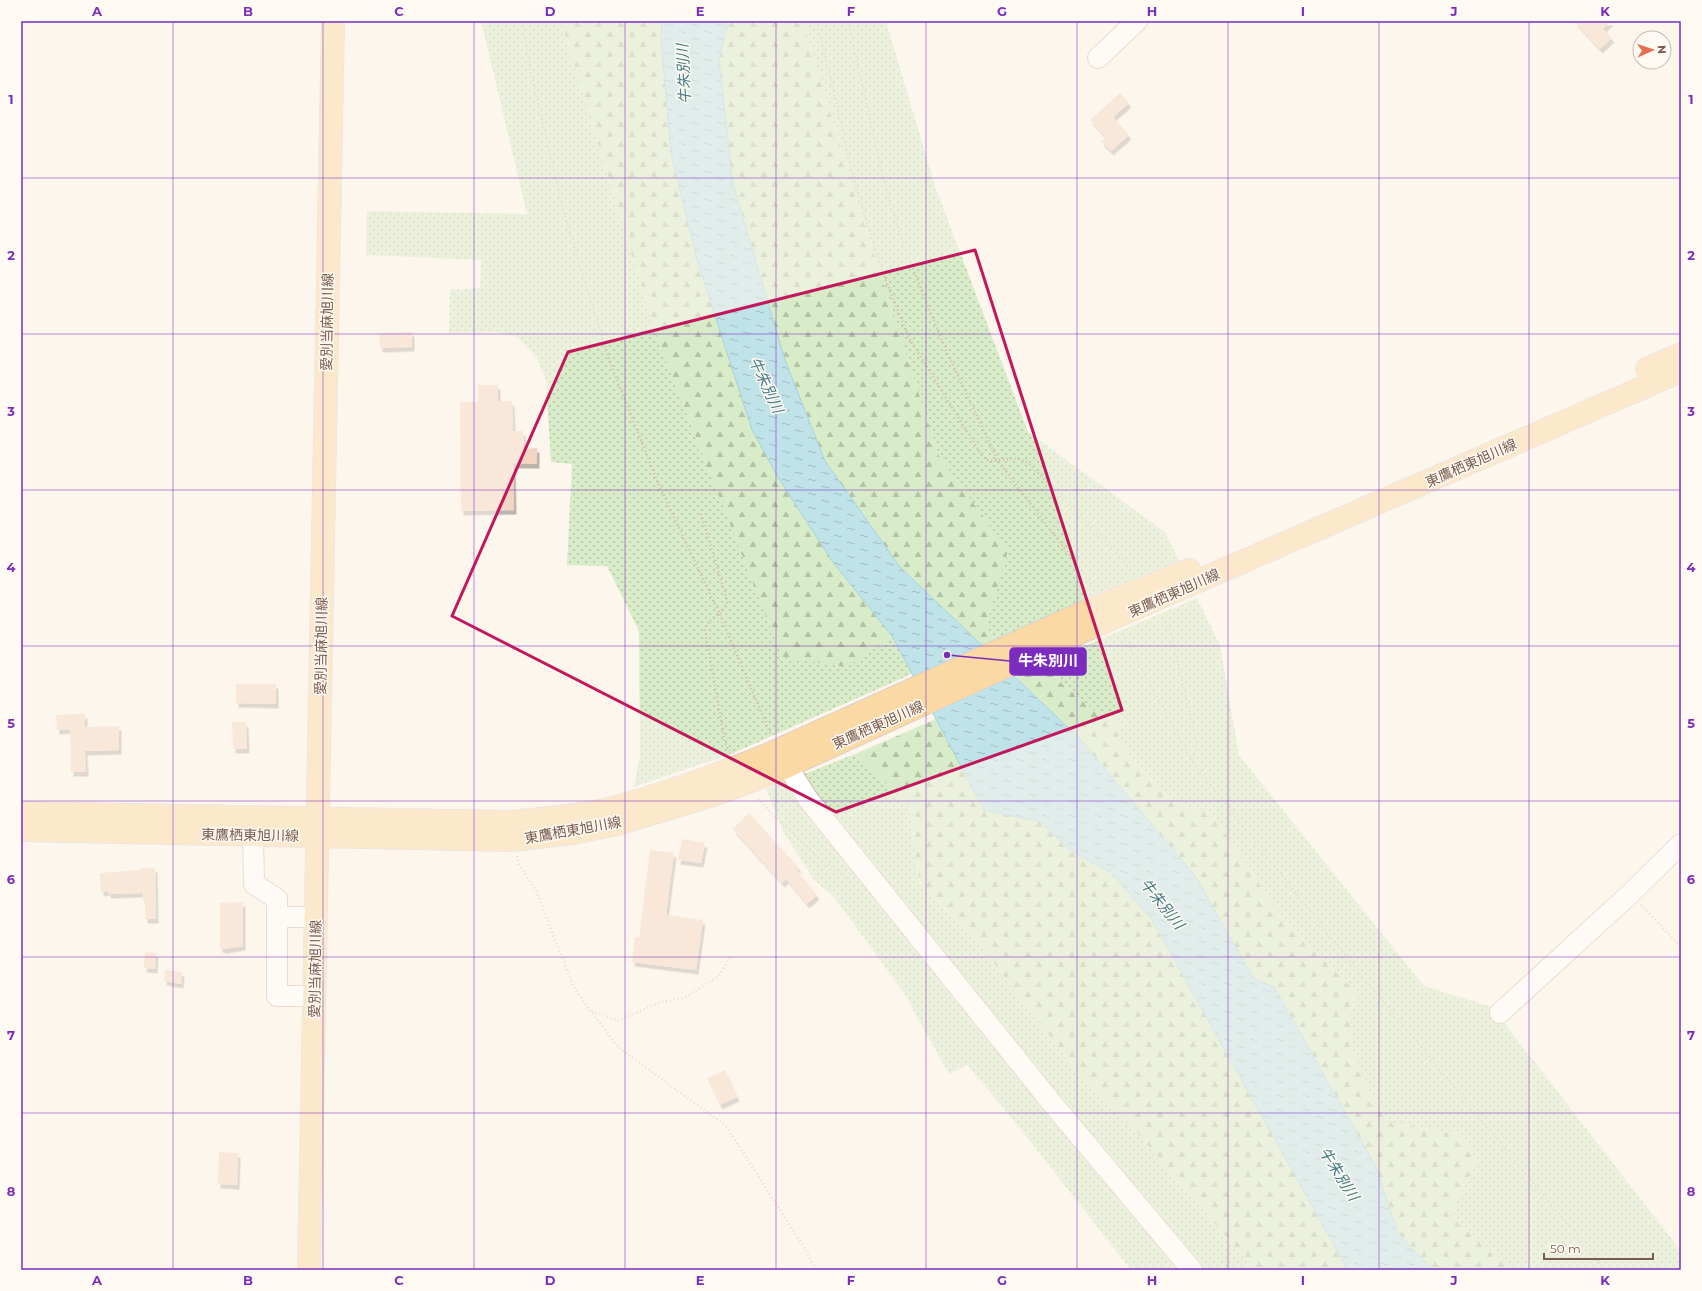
<svg xmlns="http://www.w3.org/2000/svg" width="1702" height="1291" viewBox="0 0 1702 1291" font-family="Montserrat,'Noto Sans JP',sans-serif">
<defs>
<pattern id="grass-dots" width="8" height="8" patternUnits="userSpaceOnUse"><rect width="8" height="8" fill="#d8ecc9"/><path d="M2 2h.1M6 6h.1" fill="none" stroke="#b4c2a5" stroke-width="1.8" stroke-linecap="round"/></pattern>
<pattern id="forest-firs" width="22" height="20" patternUnits="userSpaceOnUse"><rect width="22" height="20" fill="#d8ecc9"/><path d="M5 1l3.5 6h-7zM16 11l3.5 6h-7z" fill="#b4c2a5"/></pattern>
<pattern id="water-ripples" width="26" height="14" patternUnits="userSpaceOnUse"><rect width="26" height="14" fill="#bfe3e8"/><path d="M2 4q2-2 4 0t4 0M15 11q2-2 4 0t4 0" fill="none" stroke="#a0bbbe"/></pattern>
<filter id="shadow"><feDropShadow dx="2.5" dy="4.5" stdDeviation="0" flood-color="#0004"/></filter>
</defs>
<rect width="100%" height="100%" fill="#fdf6ec"/>
<path fill="url(#grass-dots)" d="M481 21H563L564 30 657 338 782 656 846 667 892 636 912 674 731 754 634 787 640 755 639 631 607 566 567 565 572 464 551 462 546 381 537 358 517 337 496 332 449 333 450 290 480 288 481 260 366 255 367 211 527 214Z
M803 21H886L935 186 1028 432 1165 532 1185 572 997 652 986 626 1007 551 939 456 857 202Z
M1197 598 1220 645 1239 755 1424 986 1492 1007 1681 1251V1270H1510L1451 1213 1476 1162 1461 1134 1392 1123 1368 1090 1352 1052 1349 1015 1357 993 1283 919 1212 814 1188 807 1161 792 1117 740 1122 718 1096 712 1040 665Z
M855 754 909 805 919 881 981 947 1083 1079 1138 1134 1243 1256 1252 1270H1131L1011 1117 967 1065 949 1074 902 990 833 896 814 880 784 833 766 789Z"/>
<path fill="url(#forest-firs)" d="M563 21H662L661 40 832 561 892 636 846 667 782 657 657 338 564 30Z
M727 21H803L857 202 939 456 1008 551 986 625 997 652 991 654 900 567 825 461 785 360 733 184 719 60 727 26Z
M1040 665 1096 712 1122 718 1117 740 1161 792 1188 807 1212 814 1283 919 1357 993 1349 1015 1352 1052 1368 1090 1392 1123 1461 1134 1476 1162 1451 1213 1510 1270H1433L1398 1233 1375 1165 1274 987 1253 978 1196 877 1080 739 1016 677Z
M936 719 984 810 1041 822 1070 852 1112 873 1152 920 1348 1270H1252L1243 1256 1138 1134 1083 1079 981 947 919 880 909 805 855 754Z"/>
<path fill="url(#water-ripples)" stroke="#a5d3da" d="M662 21H727V26L719 60 733 184 785 360 825 461 900 567 1080 739 1196 877 1253 978 1274 987 1375 1165 1398 1234 1433 1270H1348L1152 920 1112 873 1070 851 1041 822 984 810 892 636 832 561 779 479 752 430 697 260 671 154 661 40Z"/>
<path fill="#f3d5c3" filter="url(#shadow)" d="M1574 21H1611L1603 29 1612 38 1600 49Z
M1120 93 1129 103 1113 117 1129 135 1111 151 1101 141 1106 137 1090 120Z
M412 332V347L380 348 379 333Z
M478 385H498V401H512L513 431H523L524 449 537 448V464H513L514 510 461 511 460 402H478Z
M236 684H276V704L236 703Z
M85 714V727L119 726V750L85 751 86 772H71L70 729 57 730 56 715Z
M232 722H246L247 749H233Z
M749 813 799 868 796 870 817 895 807 904 786 879 782 883 733 829Z
M682 839 705 843 701 863 678 860Z
M650 850 674 853 666 915 703 920 696 970 632 962 635 937 639 938Z
M140 868H155L156 919H145V901H143L142 893 108 894V891L101 892 100 873 140 870Z
M243 902V946L224 949 220 948V903Z
M145 952 156 953 155 969 144 968Z
M165 970 182 972 181 984 164 981Z
M725 1070 737 1097 720 1105 707 1078Z
M219 1152 238 1153 237 1185 218 1184Z"/>
<g fill="none" stroke-linecap="round" stroke-linejoin="round">
<g stroke="#d1beb0" stroke-width="22">
<path id="minor" d="M1098 58 1137 21
M787 766 808 799 1051 1102 1192 1270
M253 835 254 884 277 899V996H315
M277 917H316
M1500 1013 1630 894 1681 844"/>
</g>
<g stroke="#dad1cd" stroke-width="24">
<path id="major" d="M1647 369 1681 354
M21 813 511 822C547 818 585 816 620 806 670 792 720 774 767 755L1089 610 1189 570
M21 830 512 840 573 833 621 823 713 795 775 772 1097 625 1681 371
M309 1270 333 21"/>
</g>
<path stroke="#d9b8a5" stroke-width="2.5" stroke-dasharray="1 3" stroke-linecap="butt" d="M522 21 531 74 565 217 610 362 658 483 719 613 771 735
M817 21 855 183 884 276 909 338 983 457 989 461C1004 461 1015 454 1028 463L1133 570
M848 21 884 182 904 246 945 348 998 461 1095 589
M701 514 727 600C727 614 708 616 705 629L725 743 730 751
M1163 619 1171 634 1197 744 1193 763
M1122 633 1193 763 1341 950 1605 1270
M758 799C786 828 816 858 850 880
M517 856 519 864 536 891 575 990 618 1047 726 1126 805 1249 816 1270
M1641 905 1681 947
M592 1011 618 1021 661 1002 684 998 719 976 731 956
M1223 1257 1230 1270"/>
<use href="#minor" stroke="#fff" stroke-width="20"/>
<use href="#major" stroke="#fbd9a5" stroke-width="22"/>
</g>
<path d="M0 0H1702V1291H0ZM975 250 1122 710 836 812 452 616 568 352Z" fill="#fdf6ec" fill-opacity=".55" fill-rule="evenodd"/>
<path fill="none" stroke="#c2185b" stroke-width="3" stroke-linejoin="round" d="M975 250 1122 710 836 812 452 616 568 352Z"/>
<path fill="none" stroke="#7b2cbf" stroke-width="1" stroke-opacity="0.55" d="M173 21V1270M323 21V1270M474 21V1270M625 21V1270M776 21V1270M926 21V1270M1077 21V1270M1228 21V1270M1379 21V1270M1529 21V1270M21 178H1681M21 334H1681M21 490H1681M21 646H1681M21 801H1681M21 957H1681M21 1113H1681"/>
<g text-anchor="middle" stroke-width="3" stroke-linejoin="round" paint-order="stroke">
<g font-size="14" fill="#7a5c4d" stroke="#fffaf3">
<text transform="translate(327 322) rotate(-89)" y="5">愛別当麻旭川線</text>
<text transform="translate(1471 463) rotate(-24)" y="5">東鷹栖東旭川線</text>
<text transform="translate(1174 593) rotate(-24)" y="5">東鷹栖東旭川線</text>
<text transform="translate(321 646) rotate(-89)" y="5">愛別当麻旭川線</text>
<text transform="translate(878 725) rotate(-24)" y="5">東鷹栖東旭川線</text>
<text transform="translate(573 830) rotate(-10)" y="5">東鷹栖東旭川線</text>
<text transform="translate(250 835) rotate(1)" y="5">東鷹栖東旭川線</text>
<text transform="translate(315 969) rotate(-89)" y="5">愛別当麻旭川線</text>
</g>
<g font-size="15" font-style="italic" fill="#437c86" stroke="#fffaf3">
<text transform="translate(684 74) rotate(-93)" y="5">牛朱別川</text>
<text transform="translate(766 385) rotate(65)" y="5">牛朱別川</text>
<text transform="translate(1162 904) rotate(51)" y="5">牛朱別川</text>
<text transform="translate(1339 1174) rotate(58)" y="5">牛朱別川</text>
</g>
</g>
<path fill="none" stroke="#7b2cbf" stroke-width="1.5" d="M947 655L1010 661"/>
<circle fill="#7b2cbf" stroke="#fffaf3" stroke-width="1.5" cx="947" cy="655" r="4"/>
<rect fill="#7b2cbf" stroke="#7b2cbf" stroke-width="1.5" x="1010" y="648" width="76" height="27" rx="4"/>
<g font-size="15" text-anchor="middle" font-weight="bold" fill="#fff">
<text x="1048" y="666">牛朱別川</text>
</g>
<rect width="1702" height="1291" fill="none" stroke="#fffaf3" stroke-width="44"/>
<g transform="translate(1652 50) rotate(87)"><circle r="19" fill="#fffaf3" stroke="#cabbb1"/>
<path d="M0-3L7 15L0 10L-7 15Z" fill="#e76f51"/>
<text y="-6" font-size="11" font-weight="bold" text-anchor="middle" fill="#7a5c4d">N</text>
</g>
<path d="M1544 1253v6h109v-6" fill="none" stroke="#7a5c4d" stroke-width="2"/>
<text x="1550" y="1253" font-size="12" fill="#7a5c4d" stroke="#fffaf3" stroke-width="3" paint-order="stroke">50 m</text>
<rect x="22" y="22" width="1658" height="1247" fill="none" stroke="#7b2cbf" stroke-width="1.5"/>
<g font-size="13" text-anchor="middle" font-weight="bold" fill="#7b2cbf">
<text x="97" y="16">A</text>
<text x="248" y="16">B</text>
<text x="399" y="16">C</text>
<text x="550" y="16">D</text>
<text x="700" y="16">E</text>
<text x="851" y="16">F</text>
<text x="1002" y="16">G</text>
<text x="1152" y="16">H</text>
<text x="1303" y="16">I</text>
<text x="1454" y="16">J</text>
<text x="1605" y="16">K</text>
<text x="11" y="104">1</text>
<text x="1691" y="104">1</text>
<text x="11" y="260">2</text>
<text x="1691" y="260">2</text>
<text x="11" y="416">3</text>
<text x="1691" y="416">3</text>
<text x="11" y="572">4</text>
<text x="1691" y="572">4</text>
<text x="11" y="728">5</text>
<text x="1691" y="728">5</text>
<text x="11" y="884">6</text>
<text x="1691" y="884">6</text>
<text x="11" y="1040">7</text>
<text x="1691" y="1040">7</text>
<text x="11" y="1196">8</text>
<text x="1691" y="1196">8</text>
<text x="97" y="1285">A</text>
<text x="248" y="1285">B</text>
<text x="399" y="1285">C</text>
<text x="550" y="1285">D</text>
<text x="700" y="1285">E</text>
<text x="851" y="1285">F</text>
<text x="1002" y="1285">G</text>
<text x="1152" y="1285">H</text>
<text x="1303" y="1285">I</text>
<text x="1454" y="1285">J</text>
<text x="1605" y="1285">K</text>
</g>
</svg>
